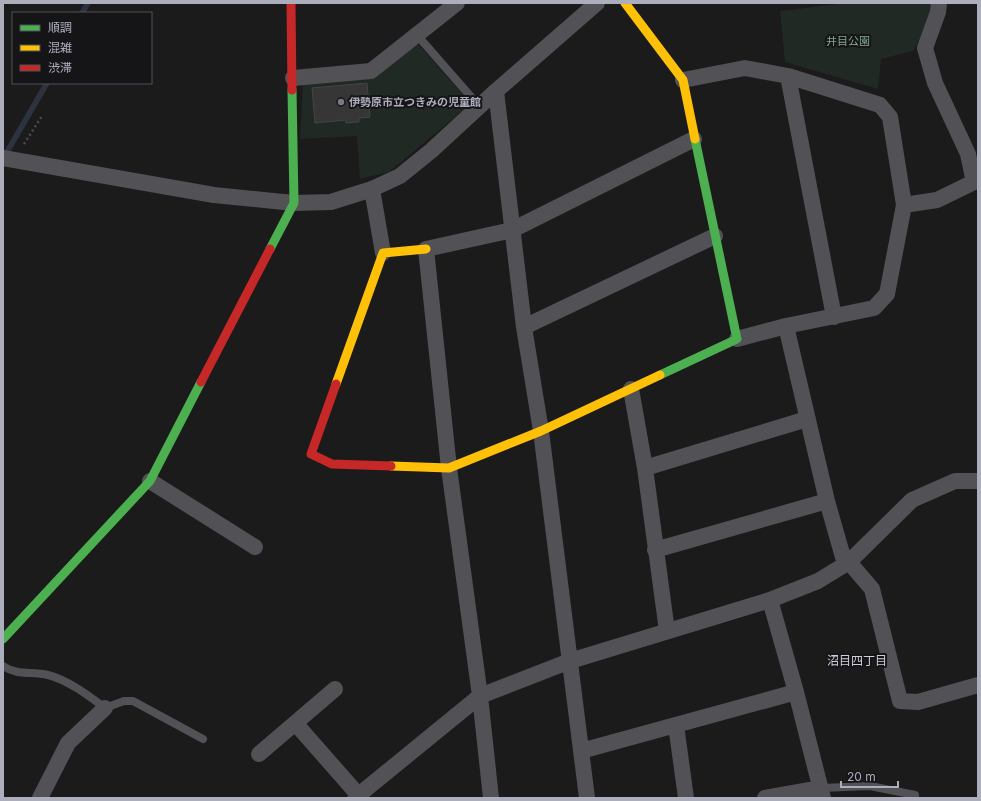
<svg xmlns="http://www.w3.org/2000/svg" width="981" height="801" viewBox="0 0 981 801" font-family="Inter,'Noto Sans JP',sans-serif">
<rect width="100%" height="100%" fill="#1b1b1b"/>
<path fill="#202923" d="M846 3H934L931 19 913 51 881 59 878 89 785 62 780 11Z
M411 45H419L467 99V107L389 172 360 179 357 136 300 139 303 83 367 77Z"/>
<g fill="none" stroke-linecap="round" stroke-linejoin="round">
<path stroke="#2d333e" stroke-width="5.5" d="M82 13 88 3
M4 157 47 83"/>
</g>
<path fill="#363637" stroke="#444447" d="M367 83 370 117 359 118V122L346 123V120L315 123 312 88Z"/>
<g fill="none" stroke-linecap="round" stroke-linejoin="round">
<path stroke="#4c4c51" stroke-width="2.5" stroke-dasharray="2 3" stroke-linecap="butt" d="M24 144 42 116"/>
<path stroke="#515156" stroke-width="8" d="M417 35 479 106
M3 666C18 676 31 671 48 675 68 680 89 696 105 708L124 701H133L203 739
M821 788 870 786 915 795V798"/>
<path stroke="#515156" stroke-width="16" d="M788 76 834 317
M293 78 371 71 457 3
M683 80 745 68 788 76 880 105 890 117 904 205 887 294 874 308 786 326 737 339
M496 91 524 327 541 431 587 798
M3 158 214 195 294 203 331 202 372 189 400 176 432 150 496 91 597 3
M372 189 383 253
M904 205 937 200 974 182 968 154 935 83 925 48 938 12 939 3
M786 326 827 501 843 557 849 562 872 589 900 701 918 702 978 685
M524 327 715 236
M631 389 645 468 667 631
M645 468 807 419
M150 481 255 547
M655 550 827 501
M296 724 361 798
M676 725 686 798
M581 751 796 692
M259 754 335 689
M40 798 68 743 105 708
M355 798 480 696 570 661 770 600
M491 798 480 696 449 468 426 249 512 230 694 139
M765 798 821 788
M823 798 796 692 770 600 818 581 849 562 912 500 955 481H978"/>
<path stroke="#4caf50" stroke-width="9" d="M270 249 294 203 292 90
M660 375 737 339 695 139
M3 639 150 481 201 382"/>
<path stroke="#ffc107" stroke-width="9" d="M625 3 683 80 695 139
M336 384 383 253 426 249
M391 466 449 468 541 431 660 375"/>
<path stroke="#c62828" stroke-width="9" d="M291 3 292 90
M201 382 270 249
M336 384 311 454 332 464 391 466"/>
</g>
<circle fill="#797b84" stroke="#151518" stroke-width="1.5" cx="341" cy="102" r="4"/>
<g text-anchor="middle" stroke-width="4" stroke-linejoin="round" paint-order="stroke">
<g font-size="11" fill="#83a88d" stroke="#151518">
<text x="848" y="45">井目公園</text>
</g>
<g font-size="11" font-weight="bold" fill="#acaebc" stroke="#151518" text-anchor="start">
<text x="349" y="106">伊勢原市立つきみの児童館</text>
</g>
<g font-size="12" fill="#cdced8" stroke="#151518">
<text x="857" y="665">沼目四丁目</text>
</g>
</g>
<rect width="981" height="801" fill="none" stroke="#acaebc" stroke-width="8"/>
<rect x="12" y="12" width="140" height="72" fill="#151518" stroke="#51525a"/>
<rect x="20" y="25" width="20" height="6" fill="#4caf50" stroke="#51525a"/>
<text x="48" y="32" font-size="12" fill="#acaebc">順調</text>
<rect x="20" y="45" width="20" height="6" fill="#ffc107" stroke="#51525a"/>
<text x="48" y="52" font-size="12" fill="#acaebc">混雑</text>
<rect x="20" y="65" width="20" height="6" fill="#c62828" stroke="#51525a"/>
<text x="48" y="72" font-size="12" fill="#acaebc">渋滞</text>
<path d="M841 781v6h57v-6" fill="none" stroke="#acaebc" stroke-width="2"/>
<text x="847" y="781" font-size="12" fill="#acaebc" stroke="#151518" stroke-width="3" paint-order="stroke">20 m</text>
</svg>
